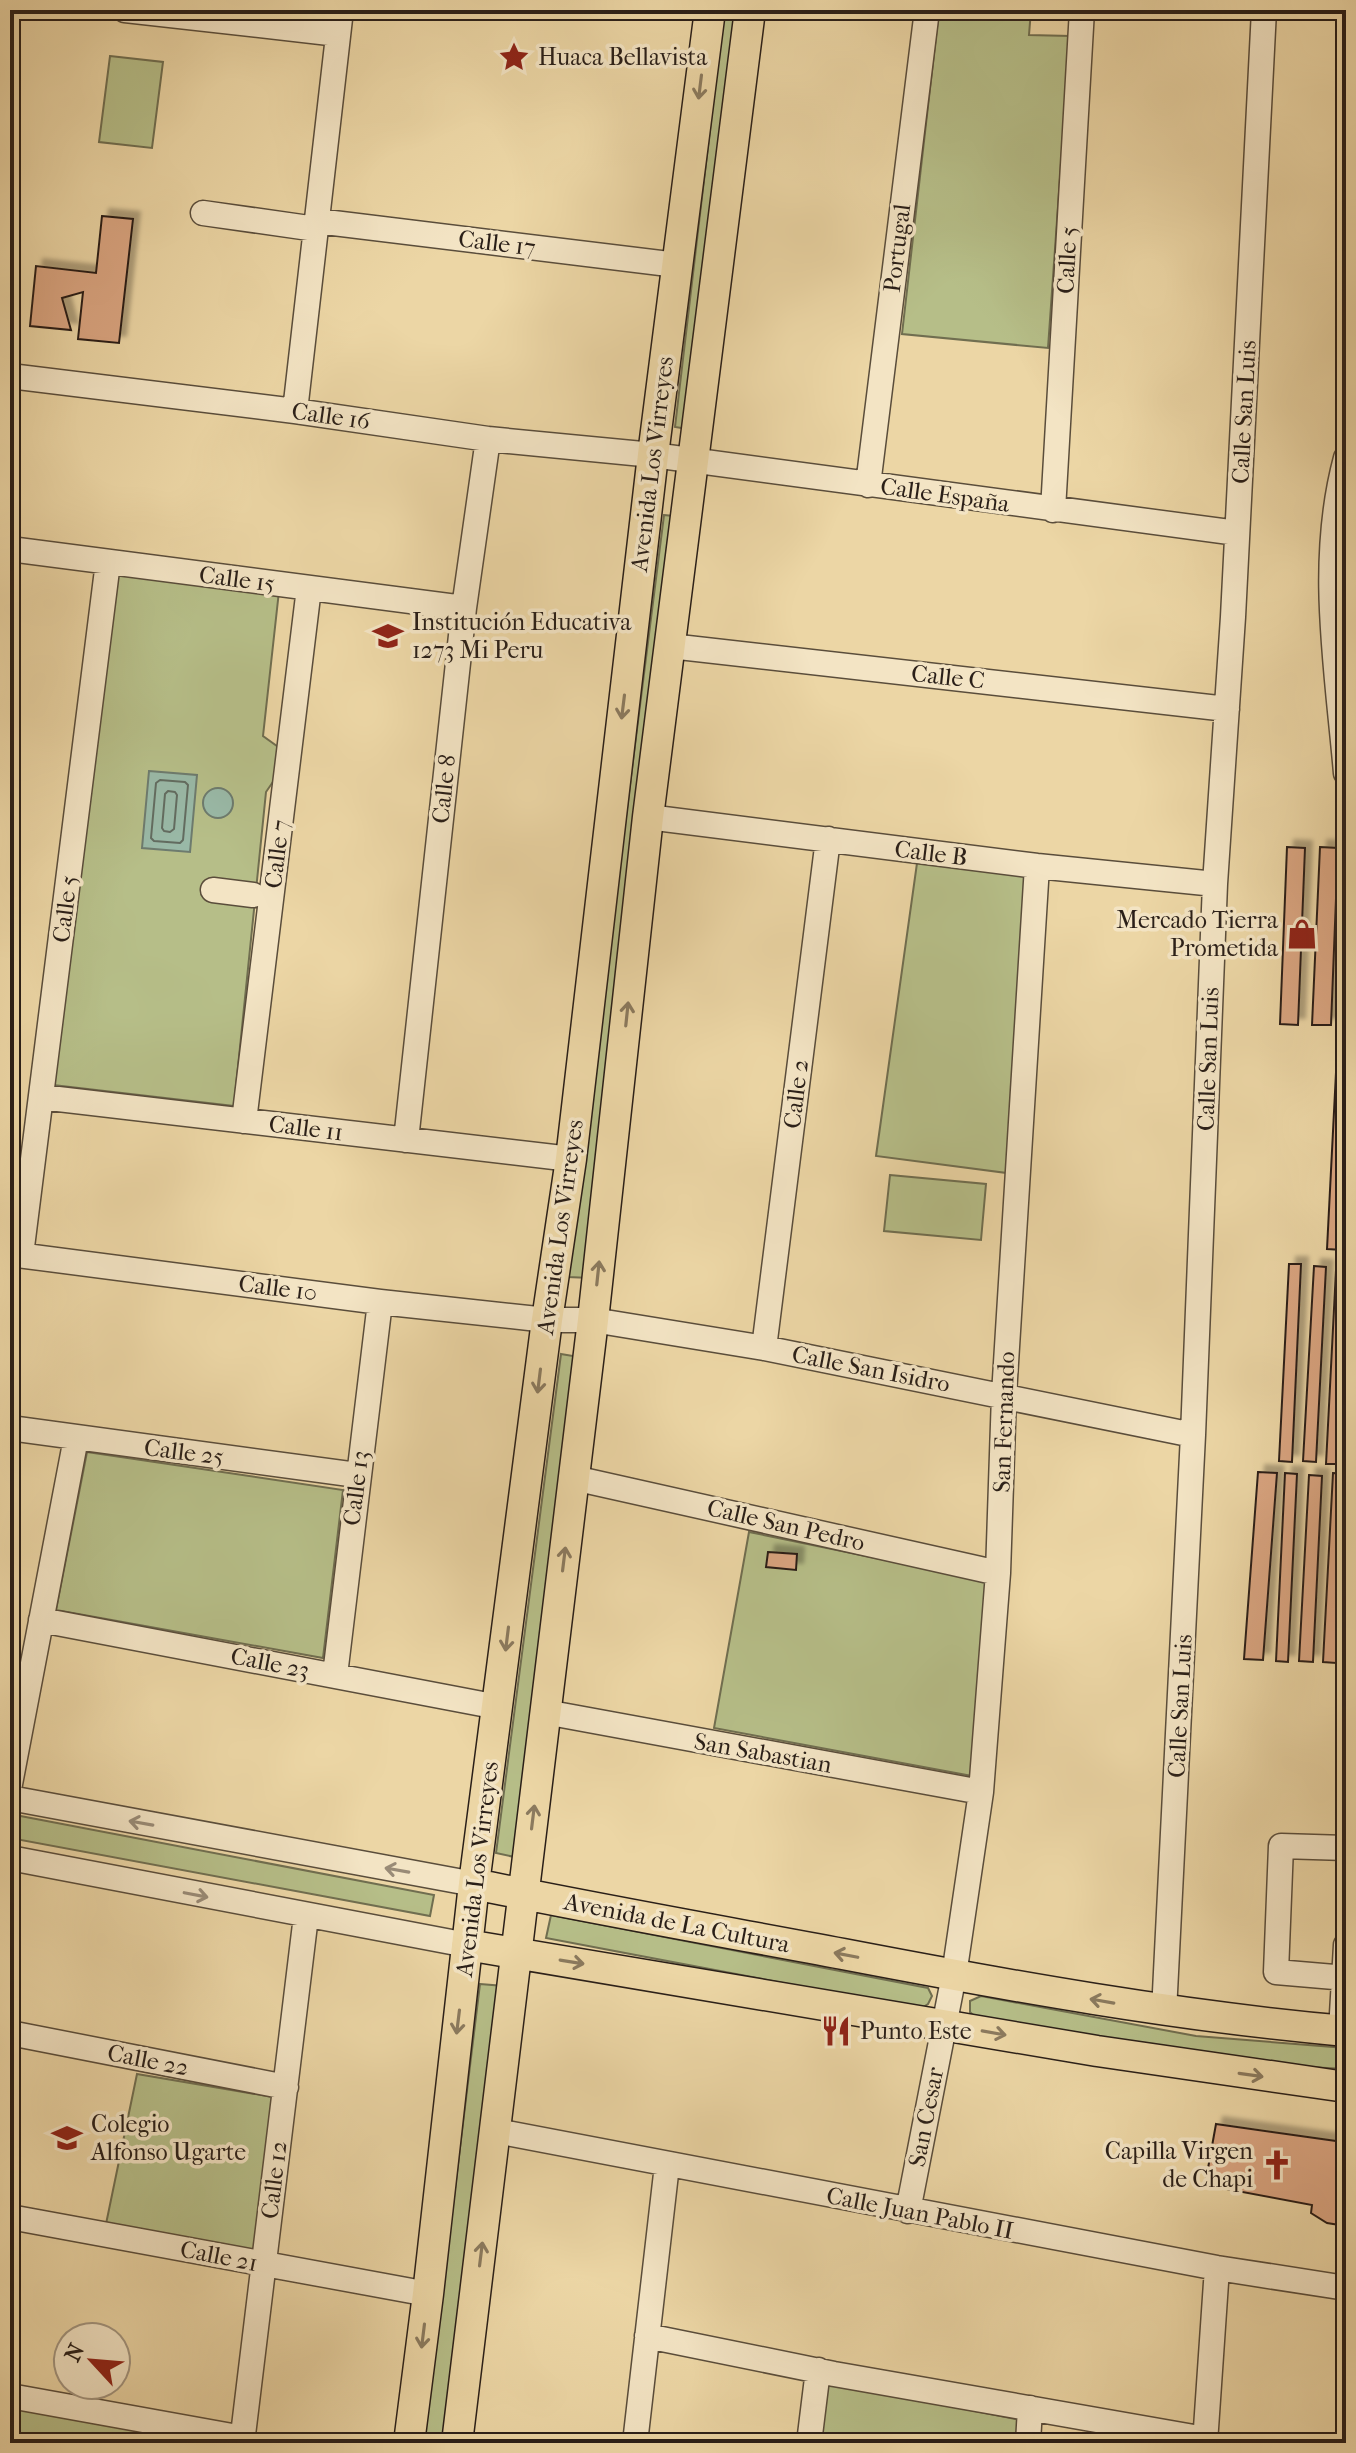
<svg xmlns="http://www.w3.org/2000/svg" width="1356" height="2453" viewBox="0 0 1356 2453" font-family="'IM FELL French Canon',serif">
<defs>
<filter id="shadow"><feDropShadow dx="7" dy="-7" stdDeviation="2" flood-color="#0004"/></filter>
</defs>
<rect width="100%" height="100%" fill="#ecd6a5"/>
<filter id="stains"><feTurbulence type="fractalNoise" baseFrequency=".0025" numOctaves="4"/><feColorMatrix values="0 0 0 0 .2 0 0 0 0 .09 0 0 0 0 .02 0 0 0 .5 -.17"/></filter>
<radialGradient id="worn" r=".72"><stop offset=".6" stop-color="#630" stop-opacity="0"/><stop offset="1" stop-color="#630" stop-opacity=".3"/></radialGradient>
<path fill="#b6be88" stroke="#706e50" stroke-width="2" d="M724 10H742L694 430 675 427Z
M939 10H1031L1029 35 1070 36 1048 348 902 334Z
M110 56 163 62 152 148 99 142Z
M664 515 683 517 590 1278 568 1277Z
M113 574 279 591 263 736 281 749 279 773 266 792 234 1106 53 1085Z
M918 856 1029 877 1007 1173 876 1156Z
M890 1175 986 1184 981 1240 884 1231Z
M561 1354 579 1357 519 1858 496 1853Z
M87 1452 343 1490 323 1658 56 1610Z
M749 1532 988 1581 972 1776 714 1728Z
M10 1814 434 1895 430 1916 10 1838Z
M551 1915 928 1988 932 1996 928 2004 920 2009 546 1938Z
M480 1984 504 1986 449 2443H424Z
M981 1996 1196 2036 1346 2048V2069L1209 2062 975 2017 970 2012V2001Z
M137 2074 273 2097 255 2245 252 2251 106 2224Z
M828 2382 1020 2420 1019 2443H821Z
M10 2405 211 2443H10Z"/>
<path fill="#99b9a7" stroke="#6d7b6e" stroke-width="2" d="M149 771 197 775 190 852 142 848Z
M203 803a15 15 0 1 1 30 0a15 15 0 1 1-30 0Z"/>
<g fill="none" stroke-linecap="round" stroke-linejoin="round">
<path stroke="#626c60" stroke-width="2" d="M160 780 185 782 188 785 183 840 180 843 154 841 151 838 156 783Z
M168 791 175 792 177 795 174 829 170 832 164 831 162 828 165 794Z"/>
</g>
<path fill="#daa581" stroke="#2a1f18" stroke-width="2" filter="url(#shadow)" d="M102 216 133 219 119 343 78 339 83 292 62 298 71 330 30 326 36 266 96 273Z
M1287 847 1305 848 1298 1025 1280 1024Z
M1320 847 1338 848 1331 1025H1312Z
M1337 1001 1346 1002V1029H1336Z
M1337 1053H1346V1186L1343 1250 1327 1249Z
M1289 1264H1301L1292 1462 1279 1461Z
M1314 1266 1326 1267 1316 1462 1303 1461Z
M1336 1270 1346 1271 1339 1464H1326Z
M1258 1472 1277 1473 1263 1660 1244 1659Z
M1285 1473 1297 1474 1288 1662 1276 1661Z
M1333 1473 1346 1474 1336 1663 1323 1662Z
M1309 1475 1322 1476 1313 1662 1299 1661Z
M768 1552 797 1554 796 1570 766 1567Z
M1216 2124 1343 2142 1346 2145V2226L1327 2223 1311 2213 1312 2205 1205 2185Z"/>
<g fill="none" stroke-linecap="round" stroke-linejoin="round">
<g stroke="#5a4d3b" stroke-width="27">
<path id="minor" d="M125 10 338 34
M203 213 316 229
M317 221 677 265
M10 376 295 411 488 439 653 455 1237 533
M295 411 341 10
M1346 458C1318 562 1337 668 1346 773
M868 485 927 10
M1053 510 1082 10
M10 549 464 608
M670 646 1227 709
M648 817 1037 866 1215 884
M213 890 253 895
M41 1097 571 1159
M244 1121 309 588
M406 1140 464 608 488 439
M10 1254 380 1302 547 1320H593L764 1348 1193 1435
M21 1255 108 562
M764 1348 828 839
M10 1428 357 1475
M574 1478 998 1573
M41 1620 498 1707
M335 1675 380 1302
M545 1712 981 1792
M10 1784 76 1438
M10 1798 474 1884
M1346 1848 1281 1846 1276 1972 1346 1978
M10 1858 467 1945
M1164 2012 1193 1435 1215 884 1233 617 1264 10
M1341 2031 1346 1945
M10 2033 286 2087
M496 2131 1217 2268 1346 2288
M908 2211 954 1975 981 1792 998 1573 1004 1395 1037 866
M10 2217 428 2294
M647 2336 834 2374 1205 2439
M10 2396 243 2438
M242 2443 306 1916
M635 2443 667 2165
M809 2443 818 2370
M1028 2443 1030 2408
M1205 2443 1217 2268"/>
</g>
<g stroke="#2a1f18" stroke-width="33">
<path id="major" d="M474 1884C596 1909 720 1931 843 1954 1010 1986 1177 2016 1346 2031
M467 1945 1097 2051 1346 2087
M409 2443 428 2294 474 1884 547 1320 571 1159 653 455 710 10
M457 2443 593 1320 648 817 750 10"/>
</g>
<use href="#minor" stroke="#f3e4c4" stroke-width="24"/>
<use href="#major" stroke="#ecd6a5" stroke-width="30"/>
</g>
<defs><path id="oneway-shaft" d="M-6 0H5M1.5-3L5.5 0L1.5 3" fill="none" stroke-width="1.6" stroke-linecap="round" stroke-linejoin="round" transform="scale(2)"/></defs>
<g stroke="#8b7a5e">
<use href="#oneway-shaft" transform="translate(700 87) rotate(97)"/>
<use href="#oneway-shaft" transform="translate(623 707) rotate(97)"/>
<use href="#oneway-shaft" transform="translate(627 1014) rotate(-84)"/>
<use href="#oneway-shaft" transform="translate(598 1273) rotate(-84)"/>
<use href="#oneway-shaft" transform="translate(539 1381) rotate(97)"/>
<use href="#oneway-shaft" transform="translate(564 1559) rotate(-83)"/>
<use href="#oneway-shaft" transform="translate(507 1639) rotate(97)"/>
<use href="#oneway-shaft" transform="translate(533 1817) rotate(-83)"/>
<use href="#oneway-shaft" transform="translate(846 1955) rotate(-169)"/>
<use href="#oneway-shaft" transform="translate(572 1962) rotate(9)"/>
<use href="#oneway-shaft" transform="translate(1102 2001) rotate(-170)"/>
<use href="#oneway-shaft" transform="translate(458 2022) rotate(97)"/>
<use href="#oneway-shaft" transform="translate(994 2033) rotate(10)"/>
<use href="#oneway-shaft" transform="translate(1251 2075) rotate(8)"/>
<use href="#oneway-shaft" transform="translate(481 2254) rotate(-83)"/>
<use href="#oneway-shaft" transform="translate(423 2336) rotate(97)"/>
</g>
<g stroke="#998b77">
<use href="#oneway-shaft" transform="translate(141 1823) rotate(-170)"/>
<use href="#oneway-shaft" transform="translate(397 1870) rotate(-170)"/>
<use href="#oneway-shaft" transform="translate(196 1895) rotate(11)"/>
</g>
<defs>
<g id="sight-bare" transform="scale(2.4)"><path d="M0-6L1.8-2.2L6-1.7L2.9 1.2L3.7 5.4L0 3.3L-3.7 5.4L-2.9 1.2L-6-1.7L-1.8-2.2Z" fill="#8f2418" stroke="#f3e4c4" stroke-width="2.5" paint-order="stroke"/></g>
<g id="school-bare" transform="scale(2.4)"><path d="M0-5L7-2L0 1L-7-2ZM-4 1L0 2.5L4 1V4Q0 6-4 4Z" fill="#8f2418" stroke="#f3e4c4" stroke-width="2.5" paint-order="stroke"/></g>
<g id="shop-bare" transform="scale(2.4)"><path d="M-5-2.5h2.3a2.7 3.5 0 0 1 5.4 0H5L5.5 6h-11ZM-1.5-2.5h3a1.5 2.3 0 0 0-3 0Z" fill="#8f2418" stroke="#f3e4c4" stroke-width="2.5" paint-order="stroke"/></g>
<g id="restaurant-bare" transform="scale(2.4)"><path d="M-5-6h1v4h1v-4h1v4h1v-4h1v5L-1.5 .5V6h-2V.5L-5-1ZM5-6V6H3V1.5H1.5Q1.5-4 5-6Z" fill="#8f2418" stroke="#f3e4c4" stroke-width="2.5" paint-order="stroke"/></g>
<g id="church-bare" transform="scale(2.4)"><path d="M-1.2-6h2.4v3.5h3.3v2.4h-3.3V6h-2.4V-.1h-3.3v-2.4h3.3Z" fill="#8f2418" stroke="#f3e4c4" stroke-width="2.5" paint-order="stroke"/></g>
</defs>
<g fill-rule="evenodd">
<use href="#sight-bare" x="514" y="57"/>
<use href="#school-bare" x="388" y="636"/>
<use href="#shop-bare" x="1302" y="934"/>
<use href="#restaurant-bare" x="836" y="2031"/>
<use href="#school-bare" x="67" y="2138"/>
<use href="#church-bare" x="1277" y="2165"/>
</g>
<g text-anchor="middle" stroke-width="7" stroke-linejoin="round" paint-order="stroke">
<g font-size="24" fill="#2a1f18" stroke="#f3e4c4" text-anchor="start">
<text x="538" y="65">Huaca Bellavista</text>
<text x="412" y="630">Institución Educativa<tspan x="412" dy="28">1273 Mi Peru</tspan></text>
<text x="1278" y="928" text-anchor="end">Mercado Tierra<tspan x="1278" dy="28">Prometida</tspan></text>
<text x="860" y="2039">Punto Este</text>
<text x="91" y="2132">Colegio<tspan x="91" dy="28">Alfonso Ugarte</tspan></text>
<text x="1253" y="2159" text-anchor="end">Capilla Virgen<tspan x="1253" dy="28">de Chapi</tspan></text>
</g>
<g font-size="24" fill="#2a1f18" stroke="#f3e4c4">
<text transform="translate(497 243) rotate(7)" y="8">Calle 17</text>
<text transform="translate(897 248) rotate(-83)" y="8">Portugal</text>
<text transform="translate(1067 260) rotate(-87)" y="8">Calle 5</text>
<text transform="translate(1244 412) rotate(-87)" y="8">Calle San Luis</text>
<text transform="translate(331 416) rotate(8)" y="8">Calle 16</text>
<text transform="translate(652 464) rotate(-83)" y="8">Avenida Los Virreyes</text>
<text transform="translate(945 495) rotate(8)" y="8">Calle España</text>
<text transform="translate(237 579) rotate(7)" y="8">Calle 15</text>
<text transform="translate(948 677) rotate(6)" y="8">Calle C</text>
<text transform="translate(444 789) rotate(-84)" y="8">Calle 8</text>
<text transform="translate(931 853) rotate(7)" y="8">Calle B</text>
<text transform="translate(277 854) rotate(-83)" y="8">Calle 7</text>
<text transform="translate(65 909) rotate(-83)" y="8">Calle 5</text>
<text transform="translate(1208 1059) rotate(-88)" y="8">Calle San Luis</text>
<text transform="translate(796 1094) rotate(-83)" y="8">Calle 2</text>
<text transform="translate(306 1128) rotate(7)" y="8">Calle 11</text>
<text transform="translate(560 1227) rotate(-82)" y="8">Avenida Los Virreyes</text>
<text transform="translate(278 1288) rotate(7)" y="8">Calle 10</text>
<text transform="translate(871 1369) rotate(11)" y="8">Calle San Isidro</text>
<text transform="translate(1004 1422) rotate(-88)" y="8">San Fernando</text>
<text transform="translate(184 1452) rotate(7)" y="8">Calle 25</text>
<text transform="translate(356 1488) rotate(-83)" y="8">Calle 13</text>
<text transform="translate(786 1525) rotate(13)" y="8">Calle San Pedro</text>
<text transform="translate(270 1663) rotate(11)" y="8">Calle 23</text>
<text transform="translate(1180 1706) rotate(-87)" y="8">Calle San Luis</text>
<text transform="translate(763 1753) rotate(10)" y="8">San Sabastian</text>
<text transform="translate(477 1869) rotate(-83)" y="8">Avenida Los Virreyes</text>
<text transform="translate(677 1923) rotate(11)" y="8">Avenida de La Cultura</text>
<text transform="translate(148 2060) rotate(11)" y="8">Calle 22</text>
<text transform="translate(926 2117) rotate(-79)" y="8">San Cesar</text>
<text transform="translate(274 2180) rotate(-83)" y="8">Calle 12</text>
<text transform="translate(920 2213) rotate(11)" y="8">Calle Juan Pablo II</text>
<text transform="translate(219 2256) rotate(11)" y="8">Calle 21</text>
</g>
</g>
<rect width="1356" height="2453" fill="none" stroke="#ecd6a5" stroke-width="40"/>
<rect x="12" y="12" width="1332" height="2429" fill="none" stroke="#2a1f18" stroke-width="4"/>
<rect x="20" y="20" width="1316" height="2413" fill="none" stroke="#2a1f18" stroke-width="2"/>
<g transform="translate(92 2361) rotate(296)"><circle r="38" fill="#f3e4c4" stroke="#a3957f" stroke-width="2"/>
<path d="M0-6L14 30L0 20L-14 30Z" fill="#8f2418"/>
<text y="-12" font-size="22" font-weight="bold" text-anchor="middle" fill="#2a1f18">N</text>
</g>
<rect width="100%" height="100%" filter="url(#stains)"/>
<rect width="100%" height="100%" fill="url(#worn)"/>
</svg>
